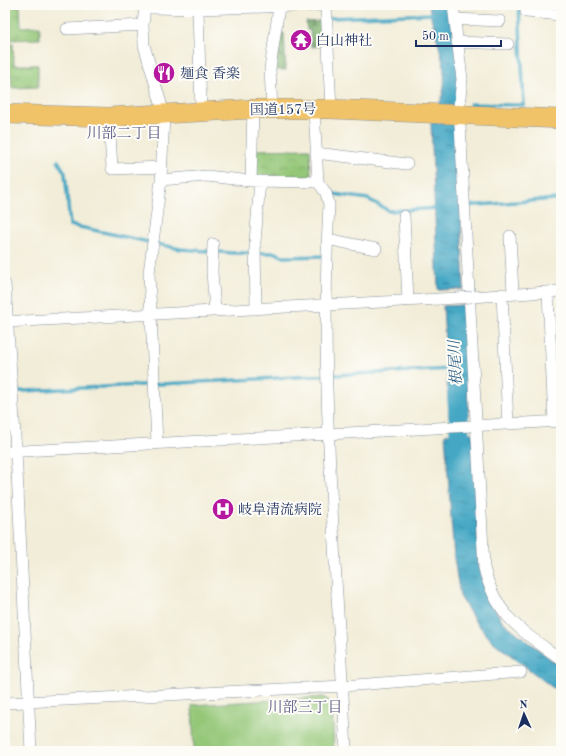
<svg xmlns="http://www.w3.org/2000/svg" width="566" height="756" viewBox="0 0 566 756" font-family="'Old Standard TT','Noto Serif JP',serif">
<defs>
<pattern id="grass-tufts" width="24" height="20" patternUnits="userSpaceOnUse"><rect width="24" height="20" fill="#94c778"/><path d="M3 7l-1-3M5 7V3M7 7l1-3M15 17l-1-3M17 17v-4M19 17l1-3" fill="none" stroke="#78a266"/></pattern>
<pattern id="forest-firs" width="22" height="20" patternUnits="userSpaceOnUse"><rect width="22" height="20" fill="#77ac68"/><path d="M5 1l3.5 6h-7zM16 11l3.5 6h-7z" fill="#618c59"/></pattern>
<pattern id="park-crowns" width="20" height="18" patternUnits="userSpaceOnUse"><rect width="20" height="18" fill="#94c778"/><path d="M2 6a3 3 0 1 1 6 0M12 15a3 3 0 1 1 6 0" fill="none" stroke="#78a266"/></pattern>
<pattern id="water-ripples" width="26" height="14" patternUnits="userSpaceOnUse"><rect width="26" height="14" fill="#44a7c4"/><path d="M2 4q2-2 4 0t4 0M15 11q2-2 4 0t4 0" fill="none" stroke="#3888a2"/></pattern>
</defs>
<rect width="100%" height="100%" fill="#fdfcf7"/>
<filter id="ink" filterUnits="userSpaceOnUse"><feTurbulence type="fractalNoise" baseFrequency=".025" numOctaves="2"/><feDisplacementMap in="SourceGraphic" scale="8" xChannelSelector="R" yChannelSelector="G"/><feConvolveMatrix kernelMatrix="1 2 1 2 8 2 1 2 1" color-interpolation-filters="sRGB"/></filter>
<filter id="wash" filterUnits="userSpaceOnUse"><feTurbulence type="fractalNoise" baseFrequency=".012" numOctaves="4" result="noise"/><feDisplacementMap in="SourceGraphic" scale="16" xChannelSelector="R" yChannelSelector="G"/><feGaussianBlur stdDeviation="0.9" result="paint"/><feColorMatrix in="noise" values="0 0 0 0 0 0 0 0 0 0 0 0 0 0 0 0 0 1.4 0 .05"/><feComposite in="paint" operator="in"/></filter>
<g filter="url(#wash)">
<rect width="100%" height="100%" fill="#f2edd8"/>
<path fill="url(#grass-tufts)" stroke="#587b6b" d="M5 5H20L21 27 40 26V39L5 40Z
M13 44 14 65H38V87L12 88 11 74H5V45Z"/>
<path fill="url(#forest-firs)" stroke="#496e63" d="M321 21 323 46 311 47 310 30H307L306 22Z
M277 33H284L286 70H273Z"/>
<path fill="url(#park-crowns)" stroke="#587b6b" d="M310 149 311 177H254L255 150Z"/>
<path fill="#94c778" stroke="#587b6b" d="M323 697 332 703 334 751H194L192 705Z"/>
<path fill="url(#water-ripples)" stroke="#306b91" d="M429 5H450L458 67 457 106H438C455 75 433 37 429 5Z
M457 122 464 289 438 290 431 123Z
M463 305 469 416 449 417 443 306Z
M473 433 479 565 488 599 503 622 561 667V694L492 641 475 621 460 596 454 558 445 434Z"/>
<g fill="none" stroke-linecap="round" stroke-linejoin="round">
<path stroke="#44a7c4" stroke-width="3.5" d="M330 18 434 14
M470 104 524 105 519 5
M58 161 65 173 70 225 181 249 232 253H276L284 257 326 256
M327 193 368 199 389 211 438 208
M466 206 556 199
M5 392 451 369"/>
<path stroke="#44a7c4" stroke-width="20" d="M457 389 461 461"/>
</g>
</g>
<g filter="url(#ink)">
<g fill="none" stroke-linecap="round" stroke-linejoin="round">
<g stroke="#868e9b" stroke-width="12">
<path id="minor" d="M145 5 143 25 144 45 164 114 161 180 207 176 251 181 318 182
M147 5 153 8 198 9 326 5 331 109
M453 5 462 79 459 106 484 568C496 617 522 631 561 659
M198 9 201 112
M526 12 561 15
M455 19 500 21
M67 29 143 25
M457 42 508 44
M272 109 270 69 279 7
M314 109 318 182 326 193 329 205C319 387 337 570 346 751
M109 117 112 169 162 167
M316 153 407 164
M251 181 253 109
M404 216 408 301
M510 236 513 293
M327 239 376 249
M213 244 212 272 215 311
M5 284 16 451 31 751
M548 292 554 421
M502 294 508 424
M472 297 561 291
M256 309 255 242 260 181
M5 322 440 299
M157 443 149 273 161 180
M5 452 561 421
M5 703 343 686 521 672"/>
</g>
<g stroke="#868e9b" stroke-width="20">
<path id="trunk" d="M5 114 109 117 253 109H331L561 119"/>
</g>
<use href="#minor" stroke="#fff" stroke-width="11"/>
<use href="#trunk" stroke="#f1c369" stroke-width="19"/>
<g stroke="#868e9b" stroke-width="12" stroke-linecap="butt">
<path id="minor-bridge" d="M440 299 472 297"/>
</g>
<use href="#minor-bridge" stroke="#fff" stroke-width="11"/>
</g>
</g>
<defs>
<g id="temple-disc" transform="scale(1.15)"><circle r="9.5" fill="#b5179e" stroke="#fdfcf7"/><path d="M0-6L5-2H3V0L6.5 2.5H4V6H1.5V3h-3V6H-4V2.5H-6.5L-3 0V-2H-5Z" fill="#fff"/></g>
<g id="restaurant-disc" transform="scale(1.15)"><circle r="9.5" fill="#b5179e" stroke="#fdfcf7"/><path d="M-5-6h1v4h1v-4h1v4h1v-4h1v5L-1.5 .5V6h-2V.5L-5-1ZM5-6V6H3V1.5H1.5Q1.5-4 5-6Z" fill="#fff"/></g>
<g id="hospital-disc" transform="scale(1.15)"><circle r="9.5" fill="#b5179e" stroke="#fdfcf7"/><path d="M-5-5h3v3.5h4V-5h3V5h-3V1.5h-4V5h-3Z" fill="#fff"/></g>
</defs>
<g fill-rule="evenodd">
<use href="#temple-disc" x="301" y="40"/>
<use href="#restaurant-disc" x="164" y="73"/>
<use href="#hospital-disc" x="223" y="509"/>
</g>
<g text-anchor="middle" stroke-width="4" stroke-linejoin="round" paint-order="stroke">
<g font-size="14" fill="#1b2f5e" stroke="#fdfcf7" text-anchor="start">
<text x="316" y="45">白山神社</text>
<text x="180" y="78">麺食 香楽</text>
<text x="238" y="514">岐阜清流病院</text>
</g>
<g font-size="14" fill="#1b2f5e" stroke="#fdfcf7">
<text transform="translate(283 109) rotate(-1)" y="5">国道157号</text>
</g>
<g font-size="15" fill="#5b5b87" stroke="#fdfcf7">
<text x="124" y="138">川部二丁目</text>
<text x="305" y="712">川部三丁目</text>
</g>
<g font-size="15" font-style="italic" fill="#2b5f87" stroke="#fdfcf7">
<text transform="translate(455 363) rotate(-93)" y="5">根尾川</text>
</g>
</g>
<rect width="566" height="756" fill="none" stroke="#fdfcf7" stroke-width="20"/>
<g transform="translate(524 714) rotate(357)" stroke="#fdfcf7" stroke-width="3" paint-order="stroke">
<path d="M0-3L7 15L0 10L-7 15Z" fill="#1b2f5e"/>
<text y="-6" font-size="11" font-weight="bold" text-anchor="middle" fill="#1b2f5e">N</text>
</g>
<path d="M416 40v6h85v-6" fill="none" stroke="#1b2f5e" stroke-width="2"/>
<text x="422" y="40" font-size="12" fill="#1b2f5e" stroke="#fdfcf7" stroke-width="3" paint-order="stroke">50 m</text>
</svg>
